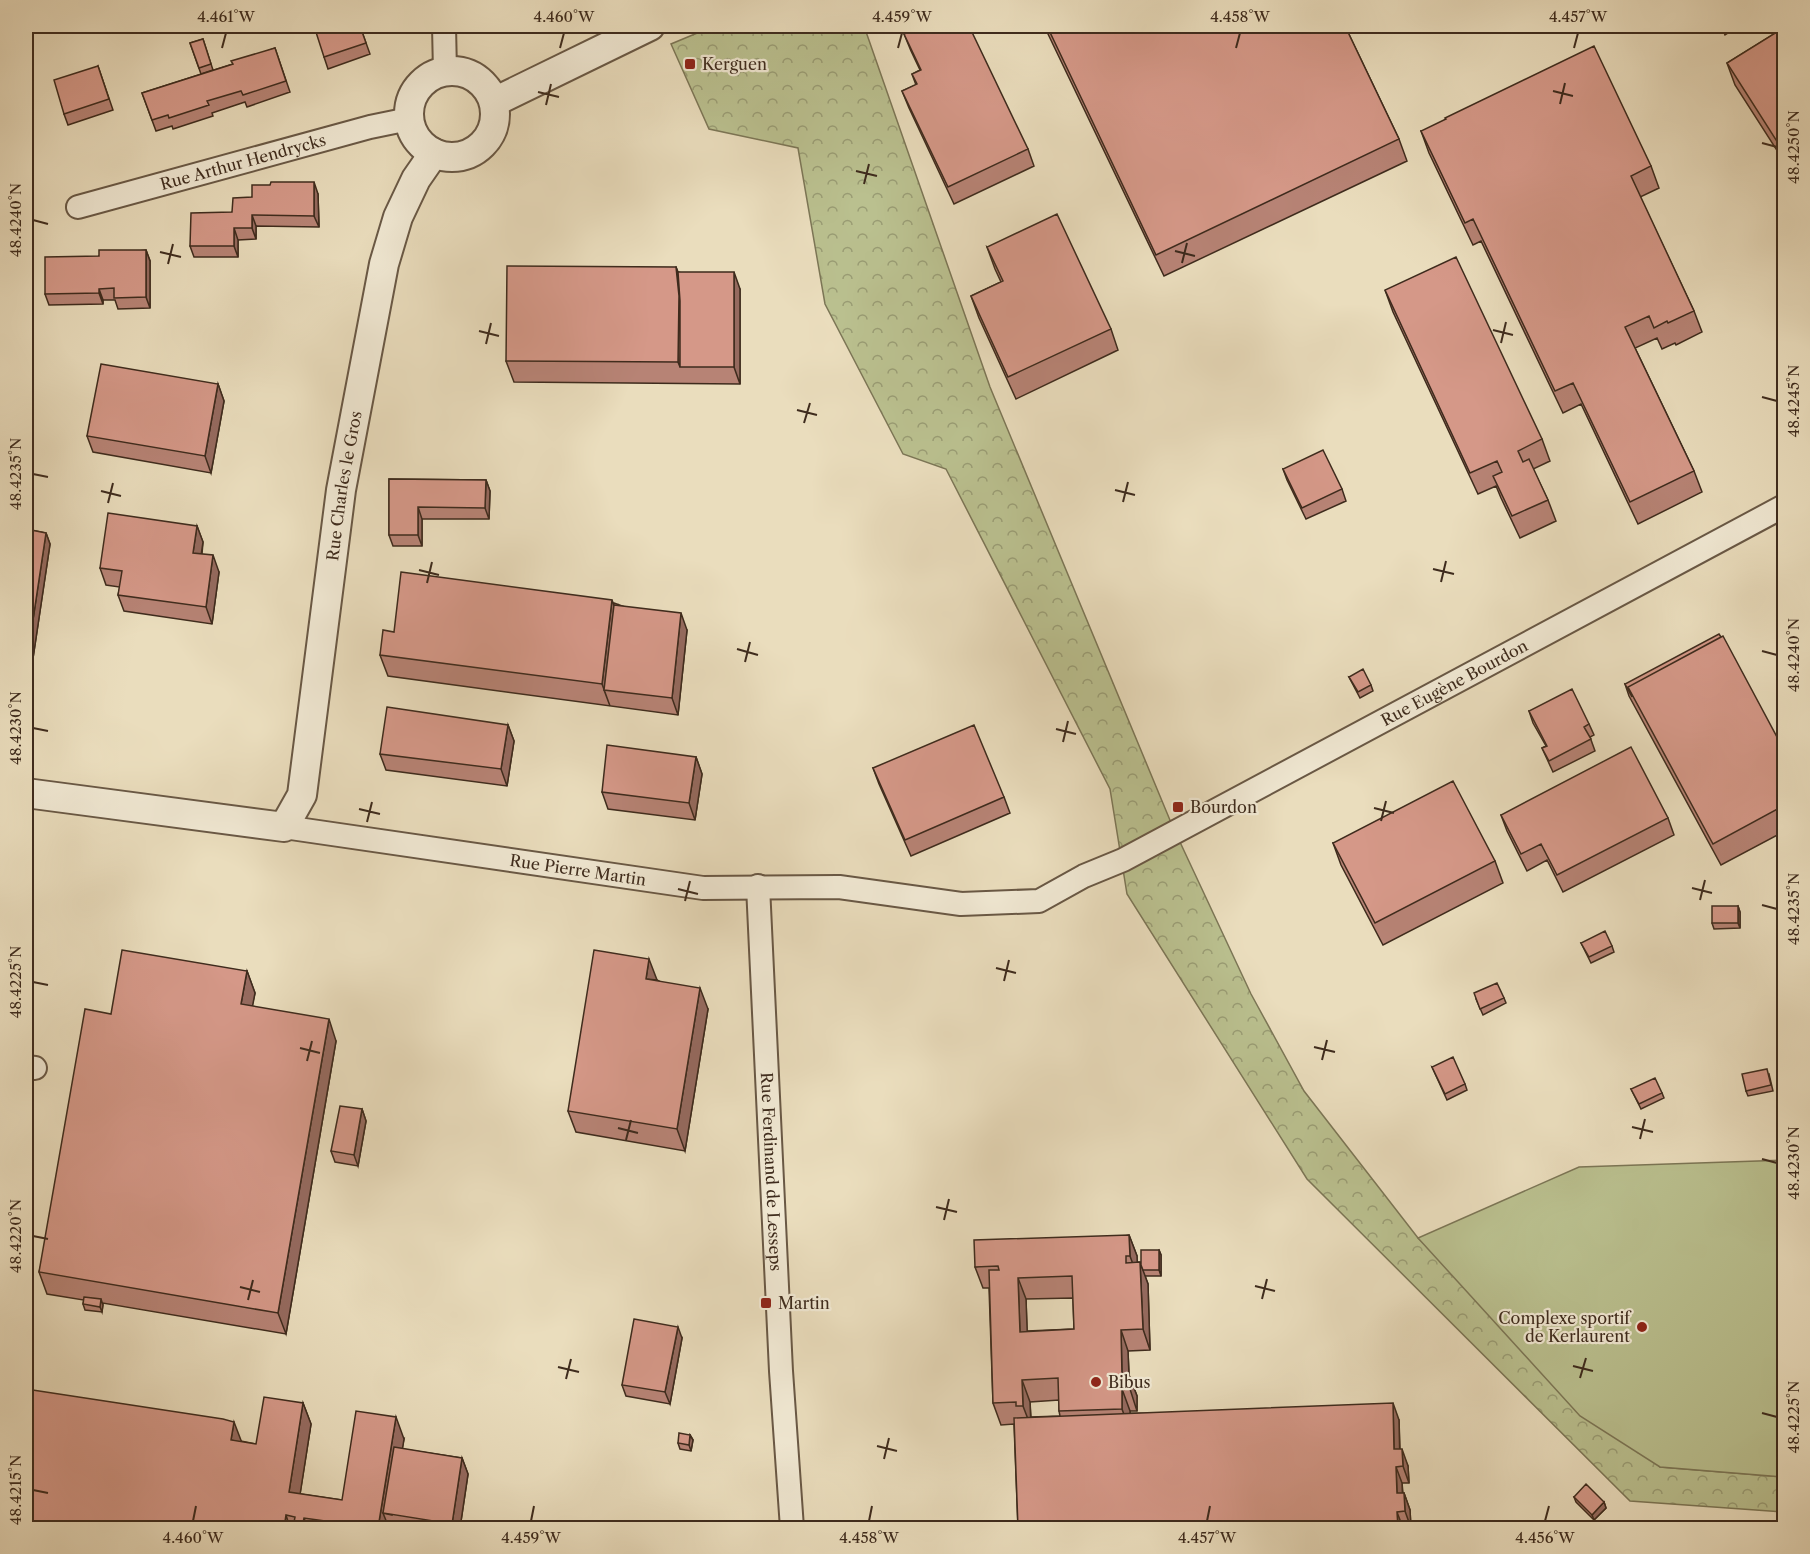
<svg xmlns="http://www.w3.org/2000/svg" width="1810" height="1554" viewBox="0 0 1810 1554" font-family="'Libre Caslon Text',serif">
<defs>
<pattern id="forest-crowns" width="20" height="18" patternUnits="userSpaceOnUse" patternTransform="scale(1.5)"><rect width="20" height="18" fill="#bac08f"/><path d="M2 6a3 3 0 1 1 6 0M12 15a3 3 0 1 1 6 0" fill="none" stroke="#999c74"/></pattern>
</defs>
<rect width="100%" height="100%" fill="#eaddbd"/>
<filter id="stains"><feTurbulence type="fractalNoise" baseFrequency=".00333" numOctaves="4"/><feColorMatrix values="0 0 0 0 .2 0 0 0 0 .09 0 0 0 0 .02 0 0 0 .5 -.17"/></filter>
<radialGradient id="worn" r=".72"><stop offset=".6" stop-color="#630" stop-opacity="0"/><stop offset="1" stop-color="#630" stop-opacity=".3"/></radialGradient>
<path fill="url(#forest-crowns)" stroke="#7c7656" stroke-width="1.5" d="M714 26H864L990 387 1172 825 1251 994 1304 1091 1418 1238 1660 1467 1784 1477V1512L1630 1501 1307 1179 1127 894 1110 789 946 469 903 454 825 304 798 148 709 129 671 44Z"/>
<path fill="#bac08f" stroke="#7c7656" stroke-width="1.5" d="M1784 1160V1477L1660 1467 1580 1416 1418 1238 1579 1167Z"/>
<g fill="none" stroke-linecap="round" stroke-linejoin="round">
<g stroke="#695845" stroke-width="26">
<g id="minor">
<path d="M444 26 445 72"/>
<path id="s1" d="M78 207 370 127 409 119"/>
<path id="s2" d="M284 827 703 888 839 887 961 904 1039 901 1084 876 1123 860 1784 506"/>
<path id="s3" d="M758 886 781 1371 792 1528"/>
<path d="M26 1067 35 1068"/>
</g>
</g>
<g stroke="#695845" stroke-width="32">
<g id="tertiary">
<circle cx="452" cy="114" r="43"/>
<path d="M494 102 650 26"/>
<path id="s4" d="M26 793 284 827 302 795 341 490 384 264 398 217 416 179 434 153"/>
</g>
</g>
<use href="#minor" stroke="#f1e9d4" stroke-width="22"/>
<use href="#tertiary" stroke="#f1e9d4" stroke-width="28"/>
</g>
<path fill="#b78375" stroke="#3e2b1d" stroke-width="1.5" fill-rule="evenodd" d="M360 26 370 54 328 69 324 57Z
M1045 26H1345L1399 139 1407 161 1164 276 1048 34Z
M1785 27V163L1735 85 1727 63Z
M904 34 1028 149 1034 166 954 204 909 108 902 91 916 85 912 74 920 70 911 51Z
M203 39 213 70 201 74 190 43Z
M275 48 290 92 247 107 245 102 212 113 213 116 173 129 172 126 156 131 142 93 233 64Z
M98 66 113 110 68 125 64 114Z
M1421 131 1651 166 1659 188 1640 197 1694 311 1702 332 1676 345 1675 343 1662 349 1657 338 1635 348 1694 471 1702 492 1638 524 1581 404 1563 413 1481 241 1473 245 1429 153Z
M318 194 319 227 256 226V239L238 240V257H194L190 246 232 212 252 197Z
M987 247 1111 329 1118 350 1016 399 979 318 971 296 1001 282 995 269Z
M146 250 150 261V308L118 309 115 300H103V304L49 305 45 294 99 256Z
M676 267 678 272 740 289V384L514 382 506 361Z
M1385 290 1542 439 1550 461 1533 469 1548 500 1556 521 1520 538 1501 498 1496 486 1478 494 1393 312Z
M218 384 224 401 211 473 93 452 87 436Z
M1283 469 1342 489 1346 501 1306 519 1287 480Z
M389 479 486 480 490 491 489 519H422V546H393L389 535Z
M197 526 203 542 202 554 219 572 212 624 124 611 118 595 120 587 106 585 100 568Z
M26 529 46 533 50 544 32 665 26 664Z
M614 603 687 630 678 715 388 676 380 655 394 632Z
M1349 677 1371 685 1373 691 1360 698Z
M1625 684 1785 752V831L1721 865 1629 696Z
M1529 711 1589 724 1594 735 1590 737 1595 751 1553 772 1547 759 1542 748 1546 746 1533 723Z
M508 725 514 741 507 786 386 770 380 754Z
M696 757 702 774 695 820 608 809 602 792Z
M873 768 1004 797 1010 813 911 856 879 784Z
M1501 815 1668 818 1674 835 1563 892 1547 860 1527 871 1507 831Z
M1333 843 1495 861 1503 883 1383 945 1341 865Z
M1738 906 1740 912V928L1714 929 1712 923Z
M1581 943 1612 946 1614 952 1591 963Z
M247 971 255 993 252 1006 336 1041 286 1334 103 1303 102 1312 85 1310 83 1304 84 1300 47 1294 39 1272 111 1014Z
M657 980 708 1009 685 1151 576 1132 568 1111Z
M1504 998 1506 1003 1483 1015 1476 999Z
M1432 1067 1465 1084 1467 1090 1447 1100Z
M1769 1074 1773 1091 1748 1096 1746 1091Z
M1631 1089 1662 1093 1664 1098 1641 1109Z
M362 1109 366 1121 358 1166 335 1162 331 1151Z
M1129 1235 1137 1256V1262H1140L1141 1265 1159 1250 1161 1255V1276H1145L1148 1284 1150 1350 1128 1351 1129 1375 1137 1396V1411H1130V1413L1399 1420 1400 1449 1408 1466 1409 1483H1402L1403 1493H1404L1410 1510 1411 1528H1018L1014 1424 1001 1425 993 1403 989 1288H983L975 1267ZM1073 1298 1074 1329 1027 1331 1026 1299ZM1059 1400V1411L1060 1416 1031 1417 1030 1402Z
M682 1338 670 1404 626 1396 622 1385Z
M303 1403 311 1424 300 1494 342 1500 404 1439 402 1449 462 1458 468 1474 460 1528H26L241 1441 256 1444Z
M690 1435 693 1440 691 1451 680 1449 678 1443Z
M1574 1497 1604 1502 1606 1508 1594 1520 1576 1502Z"/>
<path fill="#956a5f" stroke="#3e2b1d" stroke-width="1.5" d="M1730 26H1739L1725 35 1723 30Z
M314 182 318 194 319 227 314 216Z
M252 215 256 226V239L252 228Z
M234 228 238 240V257L234 246Z
M146 250 150 261V308L146 297Z
M676 267 684 289 680 367 678 362Z
M734 272 740 289V384L734 367Z
M99 289 103 300V304L99 293Z
M218 384 224 401 211 473 205 456Z
M486 480 490 491 489 519 485 508Z
M418 507 422 519V546L418 535Z
M197 526 203 542 199 569 193 553Z
M46 533 50 544 32 665 28 653Z
M213 555 219 572 212 624 206 607Z
M612 600 617 613 618 604 620 610 604 690 610 706 602 684Z
M681 613 687 630 678 715 672 698Z
M508 725 514 741 507 786 501 769Z
M696 757 702 774 695 820 689 803Z
M1738 906 1740 912V928L1738 923Z
M649 959 657 980 646 979Z
M247 971 255 993 249 1025 241 1004Z
M700 988 708 1009 685 1151 677 1129Z
M329 1019 336 1041 286 1334 278 1313Z
M362 1109 366 1121 358 1166 354 1155Z
M1129 1235 1137 1256 1138 1278 1130 1256Z
M1159 1250 1161 1255V1276L1159 1270Z
M1140 1262 1148 1284 1150 1350 1143 1329Z
M1018 1278 1026 1299 1028 1353 1020 1332Z
M101 1299 103 1305 102 1312 100 1307Z
M678 1327 682 1338 670 1404 665 1392Z
M1121 1330 1128 1351 1129 1375 1137 1396V1411L1130 1389 1122 1375Z
M1022 1380 1030 1402 1031 1427 1023 1406Z
M1122 1389 1130 1411V1431L1122 1409Z
M303 1403 311 1424 297 1514 289 1492Z
M1393 1403 1399 1420 1400 1466 1394 1449Z
M396 1417 404 1439 392 1515 383 1513 389 1528H378Z
M234 1422 242 1443 231 1440Z
M690 1435 693 1440 691 1451 689 1445Z
M1402 1449 1408 1466 1409 1483 1403 1466Z
M462 1458 468 1474 460 1528H454L452 1524Z
M1396 1467 1402 1483 1403 1509 1397 1493Z
M1404 1493 1410 1510 1411 1528 1405 1511Z
M1604 1502 1606 1508 1594 1520 1592 1515Z
M1397 1512 1403 1528H1398Z
M286 1515 290 1528H284Z
M304 1518 308 1528H305L303 1523Z"/>
<path fill="#d59888" stroke="#3e2b1d" stroke-width="1.5" fill-rule="evenodd" d="M314 26H360L366 43 324 57Z
M923 26H969L1028 149 948 187 902 91 917 84 912 74 921 70 904 34Z
M1047 26H1345L1399 139 1156 255Z
M1720 26H1730L1723 30Z
M1785 27V154L1727 63Z
M203 39 211 64 199 68 190 43Z
M1594 46 1651 166 1631 176 1694 311 1668 323 1667 321 1654 328 1649 316 1625 327 1694 471 1630 502 1573 383 1555 391 1473 219 1465 223 1421 131 1446 119 1445 118Z
M275 48 286 81 243 95 241 91 207 101 209 105 169 118 168 115 152 120 142 93 233 64 231 61Z
M98 66 109 99 64 114 54 80Z
M271 182H314V216L252 215V228H234V246H190L191 213 232 212 233 198 252 197V185H270Z
M1057 214 1111 329 1008 377 971 296 1003 281 987 247Z
M99 250H146V297L114 298V288L99 289V293L45 294V257L99 256Z
M1456 257 1542 439 1518 451 1523 462 1529 459 1548 500 1512 516 1493 476 1502 472 1497 461 1470 473 1385 290Z
M507 266 676 267 679 296 678 362 506 361Z
M678 272H734V367H680V301Z
M101 364 218 384 205 456 87 436Z
M1323 450 1342 489 1302 508 1283 469Z
M389 479 486 480 485 508 418 507V535H389Z
M108 513 197 526 193 553 213 555 206 607 118 595 122 571 100 568Z
M26 529 46 533 28 653H26Z
M401 572 612 600 602 684 380 655 383 630 394 632Z
M614 605 681 613 672 698 604 690Z
M1719 634 1721 637 1628 687 1632 697 1625 684Z
M1723 636 1785 752V805L1713 844 1628 687Z
M1363 669 1371 685 1358 692 1349 677Z
M1572 689 1589 724 1584 727 1591 739 1549 761 1542 748 1547 746 1529 711Z
M387 707 508 725 501 769 380 754Z
M974 725 1004 797 905 840 873 768Z
M607 745 696 757 689 803 602 792Z
M1631 747 1668 818 1557 875 1541 844 1521 854 1501 815Z
M1453 781 1495 861 1375 923 1333 843Z
M1712 906H1738V923H1712Z
M1605 931 1612 946 1589 957 1581 943Z
M122 950 247 971 241 1004 329 1019 278 1313 39 1272 85 1009 111 1014Z
M594 950 649 959 646 979 700 988 677 1129 568 1111Z
M1497 983 1504 998 1480 1009 1474 993Z
M1453 1057 1465 1084 1445 1094 1432 1067Z
M1767 1069 1771 1085 1746 1091 1742 1074Z
M1655 1078 1662 1093 1639 1104 1631 1089Z
M340 1106 362 1109 354 1155 331 1151Z
M1129 1235 1130 1256H1126V1263L1140 1262 1143 1329 1121 1330 1122 1375H1129L1130 1389H1122V1409L1059 1411 1058 1378 1022 1380 1023 1406H1016V1402L993 1403 989 1270H999L998 1266 975 1267 974 1240ZM1072 1276 1074 1329 1020 1332 1018 1278Z
M1141 1250H1159V1270H1143L1141 1265Z
M84 1297 101 1299 100 1307 83 1304Z
M634 1319 678 1327 665 1392 622 1385Z
M26 1389 223 1419 234 1422 231 1440 256 1444 264 1397 303 1403 289 1492 342 1500 356 1411 396 1417 378 1528H338L339 1523 304 1518 303 1523 294 1522 295 1517 286 1515 284 1528H26Z
M1393 1403 1394 1449H1402L1403 1466 1396 1467 1397 1493H1404L1405 1511 1397 1512 1398 1528H1018L1014 1418Z
M679 1433 690 1435 689 1445 678 1443Z
M394 1447 462 1458 452 1524 383 1513Z
M1586 1484 1604 1502 1592 1515 1574 1497Z
M549 1525 568 1528H548Z"/>
<path fill="none" stroke="#3e2b1d" stroke-width="2" d="M222 48 226 33M560 48 564 33M898 48 902 33M1236 48 1240 33M1574 48 1578 33M1553 91 1573 96M538 92 559 97M1560 104 1565 83M546 105 551 84M1762 143 1777 147M856 171 877 176M864 184 869 164M33 220 48 224M1175 251 1195 256M160 252 181 257M1182 263 1187 243M168 264 173 244M1493 330 1513 335M479 331 499 336M1501 343 1506 322M486 344 491 323M1762 397 1777 401M797 410 817 415M804 423 810 403M33 474 48 477M1115 490 1135 495M101 491 121 496M1123 502 1128 482M108 503 113 483M1433 569 1454 574M419 570 439 575M1441 582 1446 561M427 583 432 562M737 649 758 655M1762 651 1777 655M745 662 750 642M33 728 48 731M1056 729 1076 734M1063 742 1068 721M1374 808 1394 813M359 809 380 814M1381 821 1386 801M367 822 372 802M1692 888 1712 893M678 889 698 894M1700 900 1705 880M685 901 690 881M1762 905 1777 909M996 968 1016 973M1004 981 1009 960M33 982 48 985M1314 1047 1335 1052M300 1048 320 1053M1322 1060 1327 1040M307 1061 312 1041M1632 1127 1653 1132M618 1128 638 1133M1640 1139 1645 1119M626 1140 631 1120M1762 1159 1777 1163M936 1207 957 1212M944 1220 949 1199M33 1236 48 1239M1255 1286 1275 1291M240 1287 260 1292M1262 1299 1267 1279M248 1300 253 1280M1573 1366 1593 1371M558 1367 579 1372M1580 1378 1586 1358M566 1379 571 1359M1762 1413 1777 1417M877 1446 897 1451M884 1459 889 1438M33 1490 48 1493M193 1521 196 1506M531 1521 534 1506M869 1521 872 1506M1207 1521 1210 1506M1545 1521 1549 1506"/>
<g fill="#8f2418" stroke="#f1e9d4" stroke-width="2">
<rect x="684" y="58" width="12" height="12" rx="3"/>
<rect x="1172" y="801" width="12" height="12" rx="3"/>
<rect x="760" y="1297" width="12" height="12" rx="3"/>
<circle cx="1642" cy="1327" r="6"/>
<circle cx="1096" cy="1382" r="6"/>
</g>
<g text-anchor="middle" stroke-width="4.5" stroke-linejoin="round" paint-order="stroke">
<g font-size="16" fill="#3e2b1d" stroke="#f1e9d4" text-anchor="start">
<text x="702" y="70">Kerguen</text>
<text x="1190" y="813">Bourdon</text>
<text x="778" y="1309">Martin</text>
<text x="1630" y="1324" text-anchor="end">Complexe sportif<tspan x="1630" dy="18">de Kerlaurent</tspan></text>
<text x="1108" y="1388">Bibus</text>
</g>
<g font-size="16" fill="#3e2b1d" stroke="#f1e9d4">
<text dy="6" stroke="none"><textPath href="#s1" startOffset="171">Rue Arthur Hendrycks</textPath></text>
<text dy="6" stroke="none"><textPath href="#s4" startOffset="609">Rue Charles le Gros</textPath></text>
<text dy="6" stroke="none"><textPath href="#s2" startOffset="1230">Rue Eugène Bourdon</textPath></text>
<text dy="6" stroke="none"><textPath href="#s2" startOffset="297">Rue Pierre Martin</textPath></text>
<text dy="6" stroke="none"><textPath href="#s3" startOffset="286">Rue Ferdinand de Lesseps</textPath></text>
</g>
</g>
<rect width="1810" height="1554" fill="none" stroke="#eaddbd" stroke-width="66"/>
<rect x="33" y="33" width="1744" height="1488" fill="none" stroke="#3e2b1d" stroke-width="2"/>
<g font-size="15" text-anchor="middle" fill="#3e2b1d">
<text x="226" y="22">4.461°W</text>
<text x="564" y="22">4.460°W</text>
<text x="902" y="22">4.459°W</text>
<text x="1240" y="22">4.458°W</text>
<text x="1578" y="22">4.457°W</text>
<text transform="translate(1794 147) rotate(-90)" y="5">48.4250°N</text>
<text transform="translate(16 220) rotate(-90)" y="5">48.4240°N</text>
<text transform="translate(1794 401) rotate(-90)" y="5">48.4245°N</text>
<text transform="translate(16 474) rotate(-90)" y="5">48.4235°N</text>
<text transform="translate(1794 655) rotate(-90)" y="5">48.4240°N</text>
<text transform="translate(16 728) rotate(-90)" y="5">48.4230°N</text>
<text transform="translate(1794 909) rotate(-90)" y="5">48.4235°N</text>
<text transform="translate(16 982) rotate(-90)" y="5">48.4225°N</text>
<text transform="translate(1794 1163) rotate(-90)" y="5">48.4230°N</text>
<text transform="translate(16 1236) rotate(-90)" y="5">48.4220°N</text>
<text transform="translate(1794 1417) rotate(-90)" y="5">48.4225°N</text>
<text transform="translate(16 1490) rotate(-90)" y="5">48.4215°N</text>
<text x="193" y="1543">4.460°W</text>
<text x="531" y="1543">4.459°W</text>
<text x="869" y="1543">4.458°W</text>
<text x="1207" y="1543">4.457°W</text>
<text x="1545" y="1543">4.456°W</text>
</g>
<rect width="100%" height="100%" filter="url(#stains)"/>
<rect width="100%" height="100%" fill="url(#worn)"/>
</svg>
